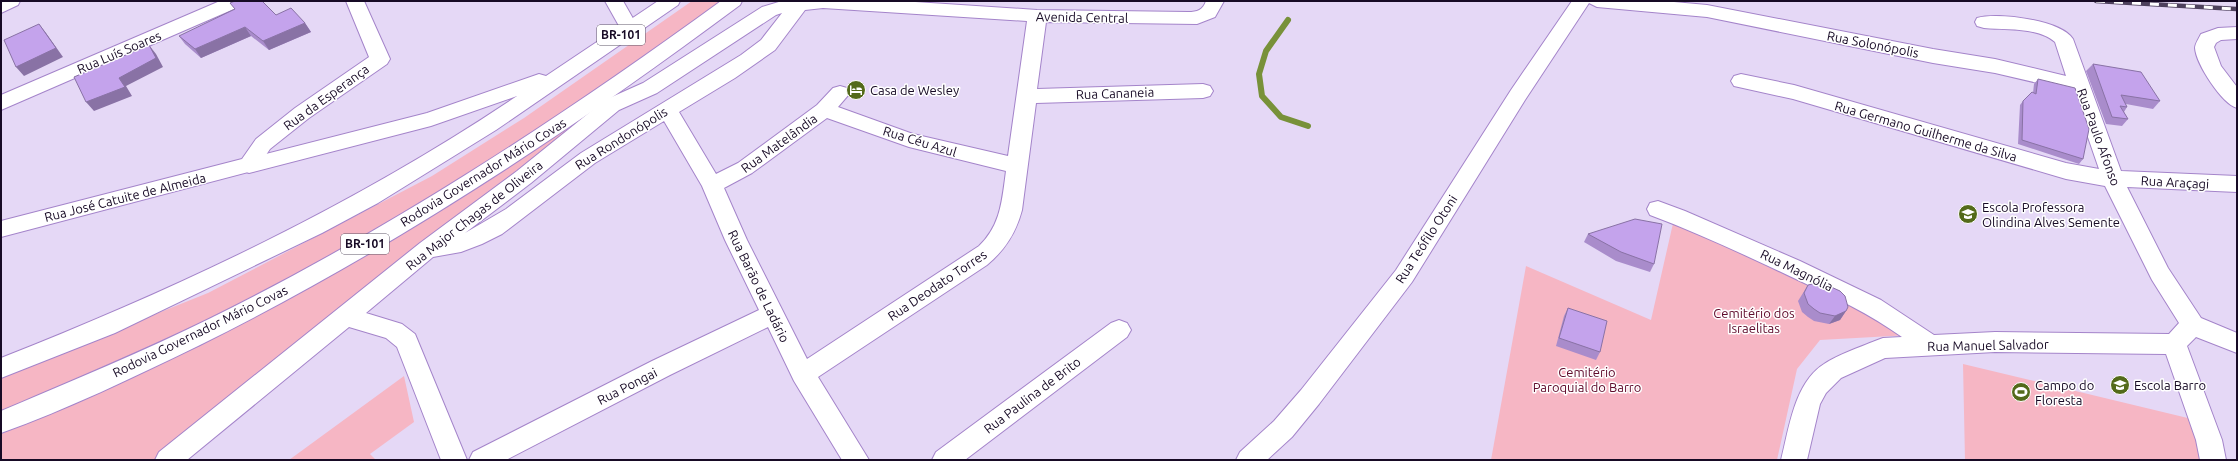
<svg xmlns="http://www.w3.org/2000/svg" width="2238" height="461" viewBox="0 0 2238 461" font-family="Ubuntu,sans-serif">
<rect width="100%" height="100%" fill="#e5d8f6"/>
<path fill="#f6b6c4" d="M692 1H721L580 104 340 252 86 386 1 422V376L208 293 432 176 524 118Z
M667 53 537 162 164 460H1V434L88 398 420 221Z
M1674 219 1708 230 1910 335 1820 340 1797 369 1777 460H1491L1526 266 1651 320Z
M1963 364 2196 420 2200 460H1965Z
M404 376 414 422 370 454 376 460H289Z"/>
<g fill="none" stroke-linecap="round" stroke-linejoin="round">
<path stroke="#789139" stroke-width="6" d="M1288 20 1266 51 1259 74 1262 96 1281 117 1308 126"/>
<g stroke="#a484ca" stroke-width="2">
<path id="street" d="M1 1H20L18 5 1 13Z
M220 1H245L243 5 1 110V95Z
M346 1H364L390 59 387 64 309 118 270 149 256 170 1 237V221L242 159 256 139 295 108 369 57Z
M605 1H623L639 29 637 33 630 35 623 33Z
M782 1H900L1037 10 1188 12C1197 12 1203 10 1206 1H1224L1215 17 1197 24 1046 22 1037 89 1203 84 1210 86 1213 91 1210 96 1203 98 1036 103 1022 210C1016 233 1005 250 987 265L818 377 869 460H842L794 381 768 327 670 375 506 460H469L473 452 652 361 759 310 725 240 702 186 664 121 595 163 502 234 482 244 461 252 433 257 366 313 402 324 415 334 467 460H441L397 347 386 338 349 327 187 460H155L159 452 420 243 517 171 605 100 643 83 762 7ZM823 8 1027 21 1008 156 913 134 838 107 850 93 847 88 840 86 833 88 817 105 738 163 716 174 679 112 735 78 775 50 805 10ZM782 13 761 40 741 55 581 153 506 209 465 233 531 183 619 110 657 93 776 15ZM827 118 909 147 1006 171C1002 200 1001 225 979 246L807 359 747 240 724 188 752 173Z
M1572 1H1663L1707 5 1933 49 1995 59 2066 76 2055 42C2037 27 2006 30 1984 28L1977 26 1975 22 1977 18C1998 12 2061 20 2073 39L2121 171 2237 176V192L2127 187 2168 268 2201 318 2237 333V353L2196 337 2187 346 2222 440 2226 460H2200L2196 440 2166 354 1995 352 1885 358 1841 378 1826 393 1820 404 1807 460H1781C1789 429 1794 383 1824 364 1839 354 1858 348 1875 341L1883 338 1902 337C1870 314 1834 297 1798 280 1749 257 1701 234 1650 215L1647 209 1650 203 1658 201 1685 211 1800 261 1881 300 1934 335 1995 332 2169 334 2179 323 2152 280 2105 186 2066 179 1793 99 1734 86 1731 81 1734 76 1741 74 1794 85 2066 163 2099 169 2072 91 1995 73 1933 63 1707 17 1597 7 1589 3 1525 100 1412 282 1319 404 1292 437 1267 460H1236L1240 452 1274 421 1301 390 1396 270 1511 90Z
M2237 27V39L2221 40 2216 43 2214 47 2221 66 2237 87V108C2222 104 2196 64 2195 48 2195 44 2199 38 2201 34L2218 28Z
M1119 320 1127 323 1131 330 1127 337 965 460H932L936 452 1111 323Z"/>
</g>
<g stroke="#a484ca" stroke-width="2">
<path id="highway" d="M658 1H680L678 5 496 130 378 203 322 233 115 333 1 378V358C181 287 357 204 517 96L431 126 249 173 242 170 238 165 242 160 427 113 539 74 546 76Z
M721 1H742L740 5C568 133 390 251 198 346 134 377 68 409 1 433V411C72 381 142 352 211 318 391 229 559 119 721 1Z"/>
</g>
<use href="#street" fill="#fff" fill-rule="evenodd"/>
<use href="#highway" fill="#fff" fill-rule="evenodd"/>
<g stroke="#4d405c" stroke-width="4.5">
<path id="rail" d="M2096 1 2237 9"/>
</g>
<use href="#rail" stroke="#fff" stroke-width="3" stroke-dasharray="9" stroke-linecap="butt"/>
</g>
<path fill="#a98ccb" d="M276 15 305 23 311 32 269 50 251 36 201 58 185 44 179 36Z
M2093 64 2160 101 2153 109 2126 104 2127 107 2124 112 2128 119 2122 126 2106 124 2086 71Z
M2038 79 2083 159 2079 164 2018 144 2020 105 2023 101 2033 93 2034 84Z
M1588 234 1654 264 1650 272 1616 261 1584 242Z
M1808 285 1846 311 1840 320 1829 324 1814 321 1808 317 1802 312 1798 301Z
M1568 308 1600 352 1596 360 1556 346 1564 316Z"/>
<path fill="#8972a5" d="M305 23 311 32 269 50 263 41Z
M39 24 46 33 63 57 24 76 16 67Z
M245 27 251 36 201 58 195 49Z
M149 45 156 54 163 67 126 86 132 96 94 111 86 102Z
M1846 311 1840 320 1829 324 1835 316Z"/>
<path fill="#c4a3ec" stroke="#8972a5" d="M235 1H262L276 15 291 8 305 23 263 41 245 27 195 49 179 36 235 9 230 3Z
M39 24 56 48 16 67 4 40Z
M149 45 156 58 119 78 125 87 86 102 74 77Z
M2093 64 2141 72 2160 101 2121 95 2127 107 2120 106 2128 119 2112 117Z
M2038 79 2075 88 2089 129 2083 159 2022 140 2023 101 2032 92 2036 94Z
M1635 219 1662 224 1654 264 1621 252 1588 234Z
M1820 282 1840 291 1845 296 1848 307 1846 311 1835 316 1820 313 1814 309 1808 304 1804 293 1808 285Z
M1568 308 1607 321 1600 352 1559 338Z"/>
<defs>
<g id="hotel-disc" transform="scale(1)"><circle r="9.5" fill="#536a1a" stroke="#fff"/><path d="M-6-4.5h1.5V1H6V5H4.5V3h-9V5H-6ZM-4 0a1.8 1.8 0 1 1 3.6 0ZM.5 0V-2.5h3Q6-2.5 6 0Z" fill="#fff"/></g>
<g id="school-disc" transform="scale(1)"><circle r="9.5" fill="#536a1a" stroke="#fff"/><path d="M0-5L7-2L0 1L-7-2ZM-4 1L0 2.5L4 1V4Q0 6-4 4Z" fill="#fff"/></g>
<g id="stadium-disc" transform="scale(1)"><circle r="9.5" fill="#536a1a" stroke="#fff"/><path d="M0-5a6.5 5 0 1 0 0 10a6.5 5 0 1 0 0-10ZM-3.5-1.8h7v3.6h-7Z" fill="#fff"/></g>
</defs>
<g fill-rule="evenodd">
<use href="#hotel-disc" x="856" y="90"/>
<use href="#school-disc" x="1968" y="214"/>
<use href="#school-disc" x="2120" y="385"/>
<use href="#stadium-disc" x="2021" y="392"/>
</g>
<g text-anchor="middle" stroke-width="3" stroke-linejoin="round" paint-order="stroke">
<g fill="#fff" stroke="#5d5466" stroke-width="1">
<rect x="597" y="25" width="48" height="20" rx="3"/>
<rect x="341" y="234" width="48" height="20" rx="3"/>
</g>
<g font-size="12" font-weight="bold" fill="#170a25">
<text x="621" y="39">BR-101</text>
<text x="365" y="248">BR-101</text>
</g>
<g font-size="13" fill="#170a25" stroke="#fff">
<text transform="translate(1082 17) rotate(1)" y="5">Avenida Central</text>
<text transform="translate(1873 44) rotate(11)" y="5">Rua Solonópolis</text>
<text transform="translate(119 52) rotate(-23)" y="5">Rua Luís Soares</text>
<text transform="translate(1115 93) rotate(-2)" y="5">Rua Cananeia</text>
<text transform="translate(326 97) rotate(-36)" y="5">Rua da Esperança</text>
<text transform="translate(1926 131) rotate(16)" y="5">Rua Germano Guilherme da Silva</text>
<text transform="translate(2099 137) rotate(70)" y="5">Rua Paulo Afonso</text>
<text transform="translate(621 138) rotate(-32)" y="5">Rua Rondonópolis</text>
<text transform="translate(920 141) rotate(17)" y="5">Rua Céu Azul</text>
<text transform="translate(779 143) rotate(-36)" y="5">Rua Matelândia</text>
<text transform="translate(483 172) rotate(-32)" y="5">Rodovia Governador Mário Covas</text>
<text transform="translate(2175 182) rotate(3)" y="5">Rua Araçagi</text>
<text transform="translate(125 197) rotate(-14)" y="5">Rua José Catuite de Almeida</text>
<text transform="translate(474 215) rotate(-38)" y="5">Rua Major Chagas de Oliveira</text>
<text transform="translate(1426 239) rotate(-57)" y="5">Rua Teófilo Otoni</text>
<text transform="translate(1797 270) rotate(26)" y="5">Rua Magnólia</text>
<text transform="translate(937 285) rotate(-34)" y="5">Rua Deodato Torres</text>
<text transform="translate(759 286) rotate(64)" y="5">Rua Barão de Ladário</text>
<text transform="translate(200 331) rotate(-26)" y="5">Rodovia Governador Mário Covas</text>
<text transform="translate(1988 345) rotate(-1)" y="5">Rua Manuel Salvador</text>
<text transform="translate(627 386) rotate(-27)" y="5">Rua Pongai</text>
<text transform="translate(1032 395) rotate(-37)" y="5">Rua Paulina de Brito</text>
</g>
<g font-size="13" fill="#170a25" stroke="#fff" text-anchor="start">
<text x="870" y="95">Casa de Wesley</text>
<text x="1982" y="212">Escola Professora<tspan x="1982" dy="15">Olindina Alves Semente</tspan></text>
<text x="2035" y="390">Campo do<tspan x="2035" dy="15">Floresta</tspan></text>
<text x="2134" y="390">Escola Barro</text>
</g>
<g font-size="13" fill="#5f0a2b" stroke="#fff">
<text x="1754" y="318">Cemitério dos<tspan x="1754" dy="15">Israelitas</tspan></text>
<text x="1587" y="377">Cemitério<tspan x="1587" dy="15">Paroquial do Barro</tspan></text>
</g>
</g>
<rect width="2238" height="461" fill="none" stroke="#170a25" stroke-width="4"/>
</svg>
